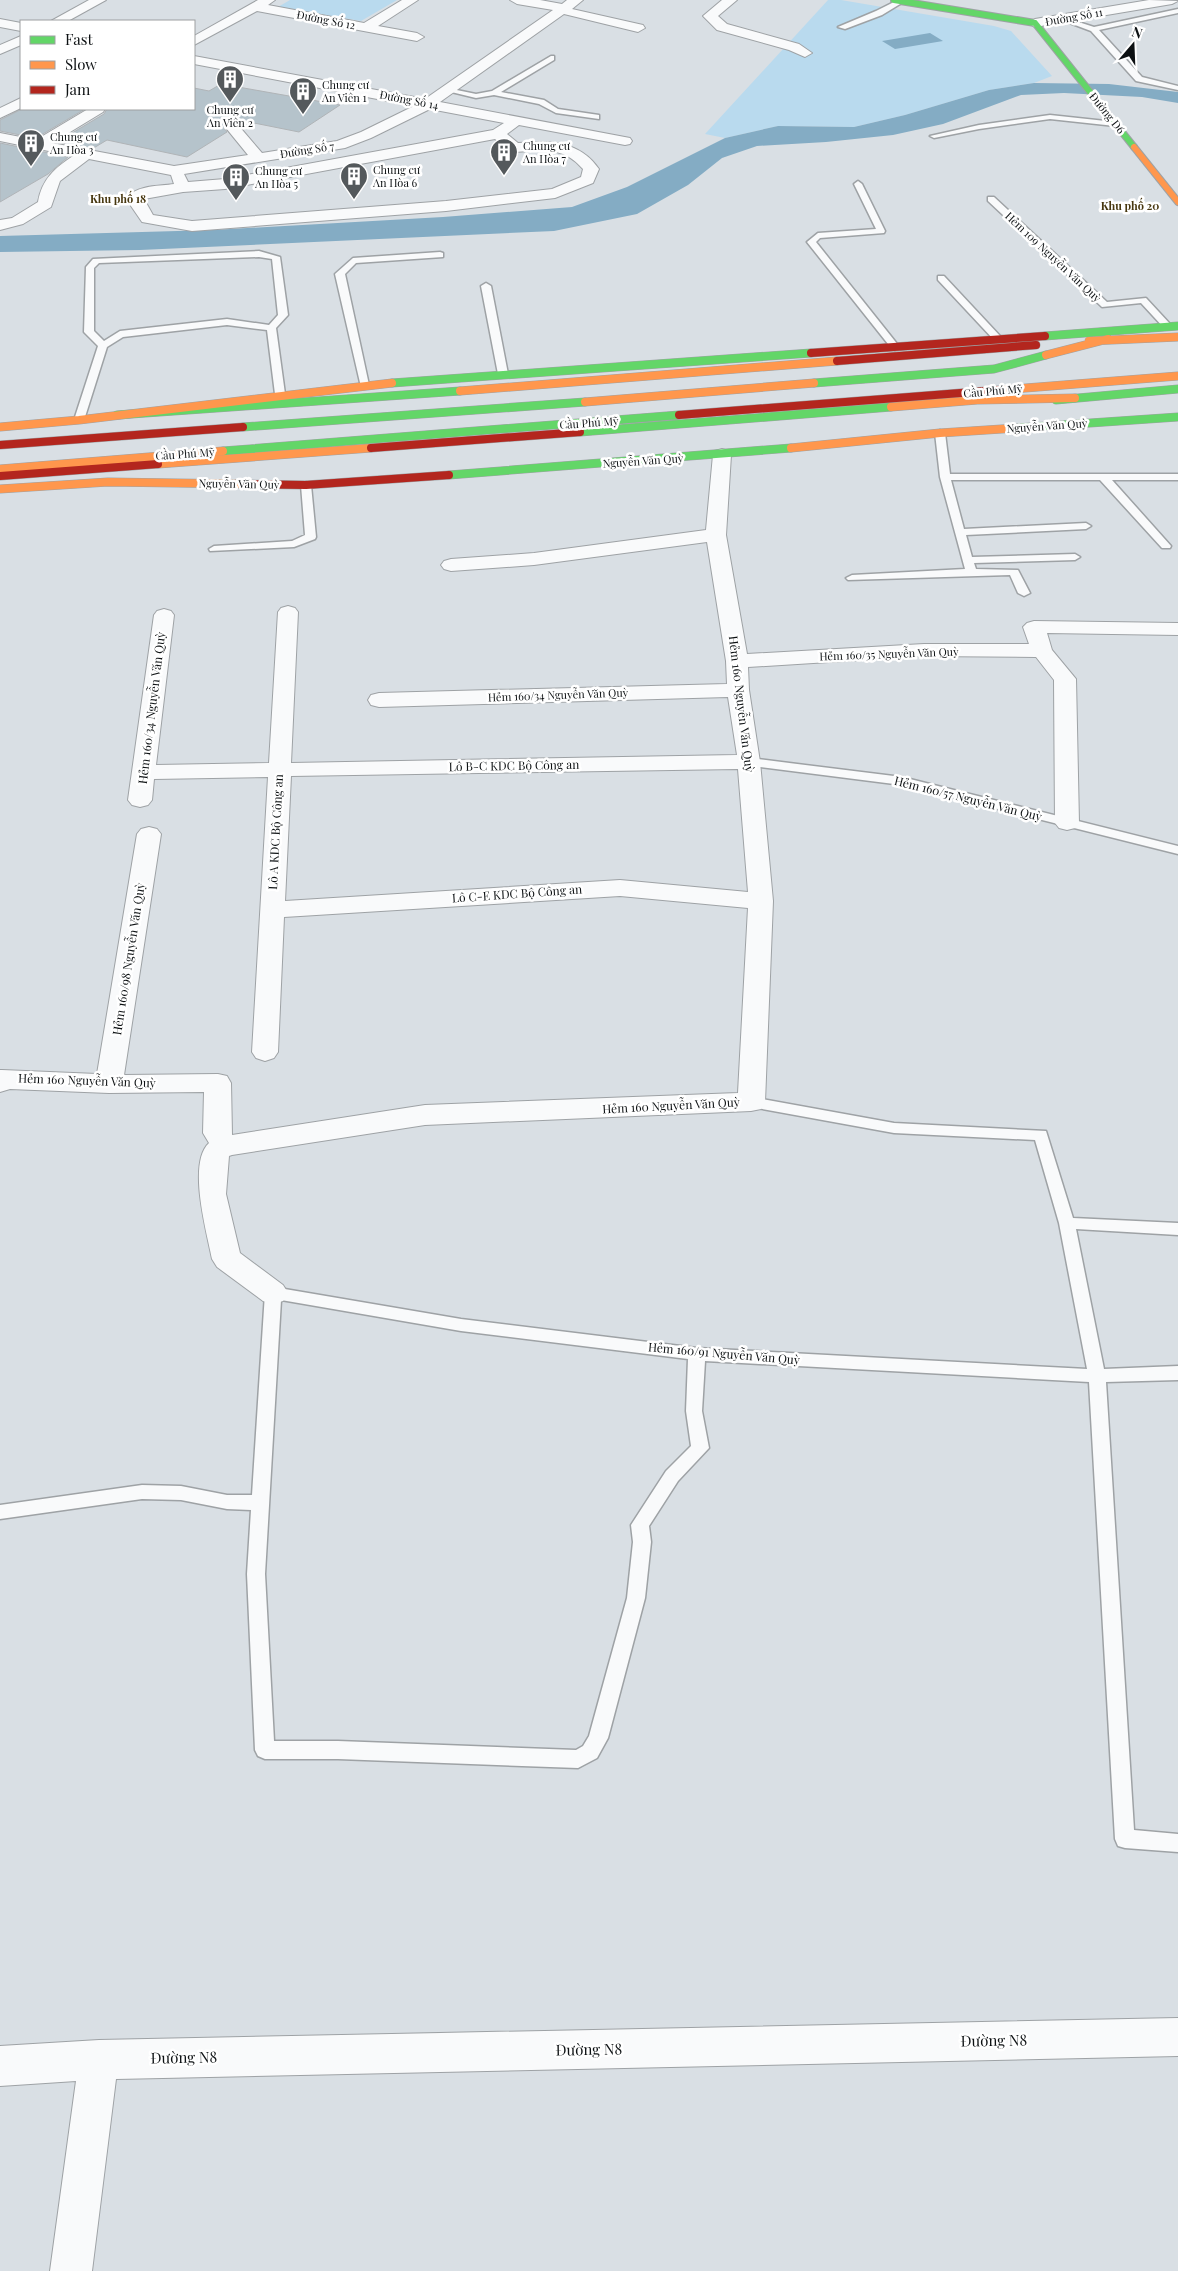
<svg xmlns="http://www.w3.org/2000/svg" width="1178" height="2271" viewBox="0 0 1178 2271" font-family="'Playfair Display',serif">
<rect width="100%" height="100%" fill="#d9dfe4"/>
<path fill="#b9daee" d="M290 0H397L361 21 278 7Z
M828 0H841L994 26 1011 31 1052 76 1034 83 989 90 905 115 854 127 778 126 725 138 705 134Z"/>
<path fill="#84acc4" d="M930 33 943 41 895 49 882 41Z
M1034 83 1109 84 1178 92V103L1142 97 1064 93 1021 95 943 124 893 135 826 142 757 146 722 158 688 185 637 214 554 231 140 250 0 252V236L213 230 443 217 572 207 627 187 725 138 778 126 854 127 905 115 989 90Z"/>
<path fill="#b5c3cb" stroke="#b0b4b7" d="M221 84 340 105 299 132 244 121 240 124 232 122 224 128 227 132 187 157 107 140 92 149 57 142 104 114 107 109H194V88L209 91Z
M22 109H85L36 138 0 131V120Z
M0 143 68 157 48 174 0 202Z"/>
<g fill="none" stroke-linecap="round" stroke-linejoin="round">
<g stroke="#9ea2a5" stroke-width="3">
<path id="lane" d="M898 0 905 1 882 15 845 29 838 27 876 11Z
M1178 9V13L1099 30 1142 77 1178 86V90L1136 81 1091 31 1059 19 1063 17 1094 27Z
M551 56H554V60L501 92 544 100 558 109 599 115V119L556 113 539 104 494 95 476 98 443 90 447 88 476 94 492 91Z
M1050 115 1115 122 1119 124 1115 126 1050 119 979 129 934 138 930 136 979 125Z
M858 181 862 184 885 231 884 233 820 238 816 242 898 345 900 347 895 350 892 349 807 242 818 233 876 229 854 184Z
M988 197H994L1107 302 1146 298 1171 325V329H1165L1141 303 1102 307 988 201Z
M259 251 280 257 288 315 276 328 285 394 283 396 280 397 275 394 267 330 227 325 123 337 107 347 84 420 83 422H75L74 420 98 346 84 332 86 267 93 259ZM259 257 272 259 278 315 269 325 227 319 120 331 104 341 94 331V268L99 263Z
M440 252 443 253V257L356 263 345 274 369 385 367 387H361L335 274 353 258Z
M938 276H944L1001 337V341H995L938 280Z
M486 283 491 286 508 374 503 377 498 374 481 286Z
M940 430 945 433 950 474H1178V480H1112L1171 546 1170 548H1162L1100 480H951L964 529 1086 523 1091 526 1086 529 966 535 972 557 1075 554 1080 557 1075 560 974 563 976 569 1018 570 1030 593 1024 596 1018 593 1010 575 848 580 846 578 852 575 965 569 940 477 935 433Z
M306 482 311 485 316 537 315 539 294 547 210 551 209 549 214 546 292 541 305 535 301 485Z
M749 758 902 777 1178 846V854L902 785 745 765 743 762 745 759Z
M751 1097 894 1123 1046 1131 1073 1218 1178 1223V1235L1076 1229 1104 1369 1178 1366V1380L1106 1382 1134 1830 1178 1834V1852L1125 1848 1118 1846 1115 1839 1089 1382 705 1361 702 1411 709 1448 678 1481 649 1526 651 1542 645 1598 608 1738 597 1758 578 1768 338 1759H265L258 1756 255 1750 247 1574 251 1510 227 1509 181 1500 142 1499 0 1519V1505L142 1485 181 1486 227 1495H252L265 1293 267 1289 273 1287 461 1319 697 1348 1087 1369 1059 1223 1035 1140 894 1133 746 1106 744 1102 746 1098ZM281 1300 461 1331 688 1359 686 1411 691 1446 666 1471 631 1525 633 1542 627 1598 589 1736 583 1746 576 1750 338 1741H274L265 1574Z"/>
</g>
<g stroke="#9ea2a5" stroke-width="2">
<path id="street" d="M89 0H106L68 21H51Z
M258 0H275L268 5 364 23 402 0H418L378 26 417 33 424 37 417 41 257 11 194 45V36Z
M510 0H540L562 4 567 0H583L572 9 643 25 645 28 638 32 564 14 440 102 630 138 632 141 630 144 625 145 519 125 507 134 518 143C550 141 579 140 599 169L593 183 555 198 446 211 192 231 142 222 131 206 128 197C137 185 161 186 174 184L171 175 89 159 60 181 51 207 23 224 0 230V220L12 218 38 202C42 179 55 168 73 156L0 141V133L36 140 88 109H105L103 112 52 143 174 166 248 155 226 128 233 124 238 125 262 153 337 141 361 132 414 106 194 64V56L425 99 553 10 517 4ZM430 109 504 123 493 130 225 179 188 182 184 174 345 148 371 138ZM495 139 510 151 515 152C543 150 563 146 583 169L581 177 552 189 446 201 192 221 153 215 144 199 183 192 225 189Z
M722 0H737L718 16 727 24 799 44 812 53 805 57 789 50 717 30 703 16Z
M1149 0 1178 1 1172 4 1035 27 1028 23 1035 19Z
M0 19 21 23V31L0 27Z
M21 36V45L0 54V45Z
M21 98V108L0 118V108Z
M722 449 729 451 731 455 726 535 747 654 924 644H1029L1023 627 1027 623 1034 621 1178 623V635L1047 633 1052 650 1076 679 1079 823 1075 828 1067 830 1059 828 1055 823 1054 680 1036 657 924 656 748 667 749 690 760 762 773 901 765 1102 761 1109 751 1111 425 1125 232 1155 229 1156 226 1194 240 1253 283 1285 288 1293 283 1301 273 1304 263 1301 217 1267 212 1259C207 1233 187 1163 209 1143L203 1133 204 1092 109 1093 10 1089 0 1092V1070H2L97 1074 137 834 141 829 149 827 157 829 161 834 124 1075 218 1074 227 1076 231 1083 232 1135 425 1105 738 1093 748 908 620 896 284 917 278 1052 274 1058 265 1061 256 1058 252 1052 268 777 154 779 152 800 148 805 140 807 132 805 128 800 154 615 157 611 164 609 171 611 174 615 156 765 269 763 278 612 281 608 288 606 295 608 298 612 291 763 737 755 728 697 379 707 371 705 368 700 371 695 379 693 727 684 726 661 707 542 534 565 451 571 444 569 441 565 444 561 451 559 534 553 706 530 713 455 715 451ZM738 769 748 892 620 880 285 901 291 776Z
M1178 2018V2056L116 2079 92 2271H50L76 2081 0 2086V2046L99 2040Z"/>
</g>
<g stroke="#9ea2a5" stroke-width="8">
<path id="fast-far1" d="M894 0 1035 23 1134 147"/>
</g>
<g stroke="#9ea2a5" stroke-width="9">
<path id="fast" d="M1045 336 1178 326
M392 383 811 353
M814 383 994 369 1046 355
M1056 400 1178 389
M117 415 460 391
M243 427 585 402
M1017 428 1178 417
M580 432 891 407
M223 451 679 415
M449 475 791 448"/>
</g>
<g stroke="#9ea2a5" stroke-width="8">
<path id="slow-far1" d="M1134 147 1178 202"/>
</g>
<g stroke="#9ea2a5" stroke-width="9">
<path id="slow" d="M1089 341 1178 337
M1046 355 1108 339
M999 390 1178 376
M460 391 837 361
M585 402 814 383
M891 407 977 400 1075 398
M0 427 79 420 392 383
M791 448 940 433 1017 428
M158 464 371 448
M0 469 223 451
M0 489 108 482 246 484"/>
</g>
<g stroke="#9ea2a5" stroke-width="9">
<path id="jam" d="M811 353 1045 336
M837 361 1036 345
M679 415 999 390
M0 445 243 427
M371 448 580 432
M0 476 158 464
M246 484 306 485 449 475"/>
</g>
<use href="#lane" fill="#f9fafb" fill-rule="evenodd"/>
<use href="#street" fill="#f9fafb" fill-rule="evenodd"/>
<use href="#fast-far1" stroke="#63d668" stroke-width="6"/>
<use href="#fast" stroke="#63d668" stroke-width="8"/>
<use href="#slow-far1" stroke="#ff974d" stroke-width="6"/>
<use href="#slow" stroke="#ff974d" stroke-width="8"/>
<use href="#jam" stroke="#b3261e" stroke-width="8"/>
</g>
<defs>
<g id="building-pin" transform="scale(1.4375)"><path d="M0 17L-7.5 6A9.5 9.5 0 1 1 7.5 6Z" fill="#54595c" stroke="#fff"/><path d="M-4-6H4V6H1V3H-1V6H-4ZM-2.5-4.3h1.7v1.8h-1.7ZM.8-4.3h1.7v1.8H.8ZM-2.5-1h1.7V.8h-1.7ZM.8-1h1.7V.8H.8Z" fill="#fff"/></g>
</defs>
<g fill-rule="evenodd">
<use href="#building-pin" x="230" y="79"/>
<use href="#building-pin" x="303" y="91"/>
<use href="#building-pin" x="31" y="143"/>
<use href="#building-pin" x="504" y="152"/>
<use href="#building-pin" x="354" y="176"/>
<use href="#building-pin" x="236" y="177"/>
</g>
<g text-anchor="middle" stroke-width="5" stroke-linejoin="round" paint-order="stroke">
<g font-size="11" fill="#0d1113" stroke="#fff">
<text transform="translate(1074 17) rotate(-10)" y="4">Đường Số 11</text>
<text transform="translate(326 20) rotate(11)" y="4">Đường Số 12</text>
<text transform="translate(409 100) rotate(11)" y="4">Đường Số 14</text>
<text transform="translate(1107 113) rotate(51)" y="4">Đường D6</text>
<text transform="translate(307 150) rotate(-9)" y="4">Đường Số 7</text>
<text transform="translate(1053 257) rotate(43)" y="4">Hẻm 109 Nguyễn Văn Quỳ</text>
<text transform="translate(993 391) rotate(-5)" y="4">Cầu Phú Mỹ</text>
<text transform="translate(589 423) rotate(-4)" y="4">Cầu Phú Mỹ</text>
<text transform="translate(1047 426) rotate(-4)" y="4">Nguyễn Văn Quỳ</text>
<text transform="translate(185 454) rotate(-4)" y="4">Cầu Phú Mỹ</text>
<text transform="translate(643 461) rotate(-4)" y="4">Nguyễn Văn Quỳ</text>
<text transform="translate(239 484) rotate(1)" y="4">Nguyễn Văn Quỳ</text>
<text transform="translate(889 654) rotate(-2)" y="4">Hẻm 160/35 Nguyễn Văn Quỳ</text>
<text transform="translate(558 695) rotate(-2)" y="4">Hẻm 160/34 Nguyễn Văn Quỳ</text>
</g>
<g font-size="11" fill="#0d1113" stroke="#fff" text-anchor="start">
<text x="322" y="89">Chung cư<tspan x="322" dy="13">An Viên 1</tspan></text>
<text x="230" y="114" text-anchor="middle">Chung cư<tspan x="230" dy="13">An Viên 2</tspan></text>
<text x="50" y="141">Chung cư<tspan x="50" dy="13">An Hòa 3</tspan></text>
<text x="523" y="150">Chung cư<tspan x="523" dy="13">An Hòa 7</tspan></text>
<text x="373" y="174">Chung cư<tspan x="373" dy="13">An Hòa 6</tspan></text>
<text x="255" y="175">Chung cư<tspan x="255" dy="13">An Hòa 5</tspan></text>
</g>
<g font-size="11" font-weight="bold" fill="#47370f" stroke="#fff">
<text x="118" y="203">Khu phố 18</text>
<text x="1130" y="210">Khu phố 20</text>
</g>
<g font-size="12" fill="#0d1113" stroke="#fff">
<text transform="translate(741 704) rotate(83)" y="4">Hẻm 160 Nguyễn Văn Quỳ</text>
<text transform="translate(152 708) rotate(-83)" y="4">Hẻm 160/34 Nguyễn Văn Quỳ</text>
<text transform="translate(514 766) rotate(-1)" y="4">Lô B-C KDC Bộ Công an</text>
<text transform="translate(968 799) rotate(14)" y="4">Hẻm 160/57 Nguyễn Văn Quỳ</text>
<text transform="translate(276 832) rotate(-87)" y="4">Lô A KDC Bộ Công an</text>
<text transform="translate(517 894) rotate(-4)" y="4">Lô C-E KDC Bộ Công an</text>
<text transform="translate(129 959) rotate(-81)" y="4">Hẻm 160/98 Nguyễn Văn Quỳ</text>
<text transform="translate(87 1081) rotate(2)" y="4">Hẻm 160 Nguyễn Văn Quỳ</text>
<text transform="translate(671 1106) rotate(-3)" y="4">Hẻm 160 Nguyễn Văn Quỳ</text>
<text transform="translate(724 1354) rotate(5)" y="4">Hẻm 160/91 Nguyễn Văn Quỳ</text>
</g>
<g font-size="15" fill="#0d1113" stroke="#fff">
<text transform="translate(994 2041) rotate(-1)" y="5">Đường N8</text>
<text transform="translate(589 2050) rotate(-1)" y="5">Đường N8</text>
<text transform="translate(184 2058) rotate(-1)" y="5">Đường N8</text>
</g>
</g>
<rect x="20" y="20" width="175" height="90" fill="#ffffff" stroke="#9ea0a1"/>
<rect x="30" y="36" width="25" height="8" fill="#63d668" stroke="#9ea0a1"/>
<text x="65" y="45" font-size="15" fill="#0d1113">Fast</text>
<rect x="30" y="61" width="25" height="8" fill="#ff974d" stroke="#9ea0a1"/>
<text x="65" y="70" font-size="15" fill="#0d1113">Slow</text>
<rect x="30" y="86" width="25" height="8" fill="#b3261e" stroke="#9ea0a1"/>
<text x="65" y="95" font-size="15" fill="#0d1113">Jam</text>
<g transform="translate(1133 45) rotate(19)" stroke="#ffffff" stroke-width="4" paint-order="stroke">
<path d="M0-4L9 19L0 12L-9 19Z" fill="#0d1113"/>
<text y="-8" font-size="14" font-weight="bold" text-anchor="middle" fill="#0d1113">N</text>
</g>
</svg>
